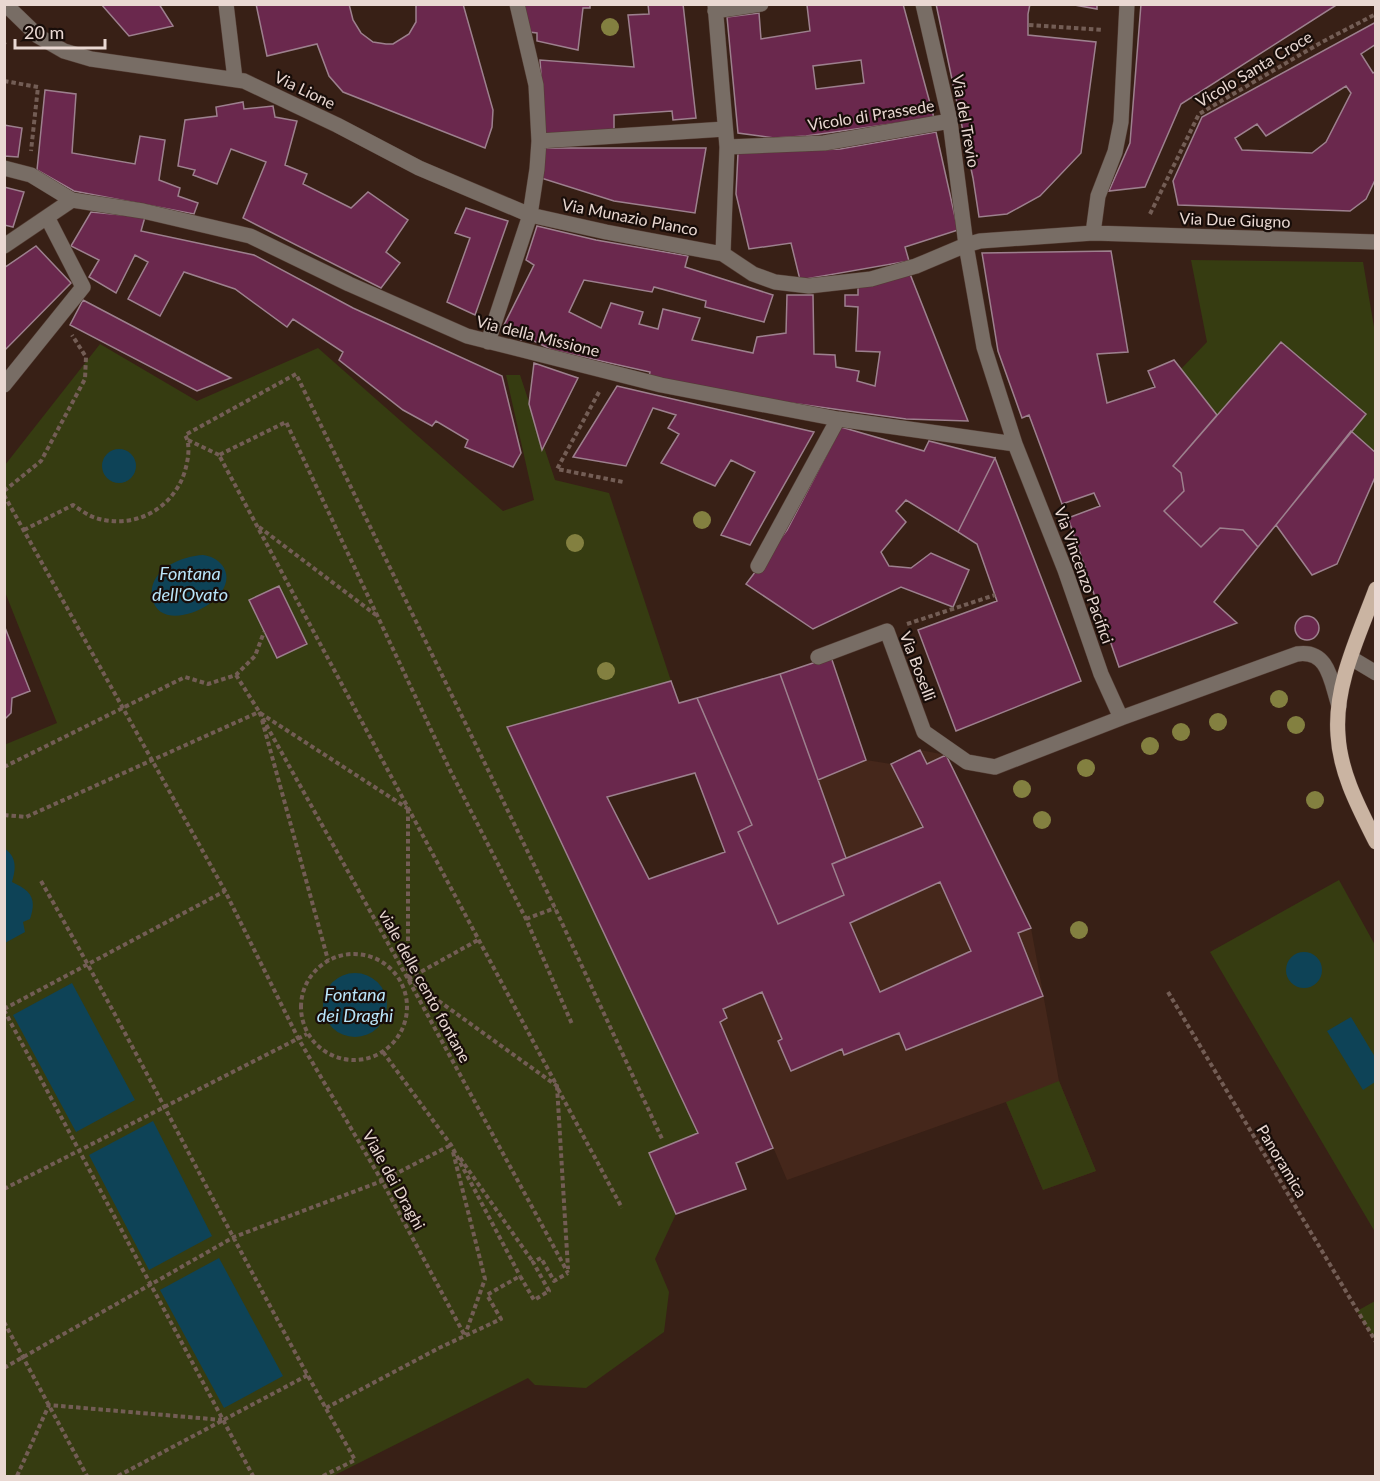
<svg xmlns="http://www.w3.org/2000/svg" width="1380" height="1481" viewBox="0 0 1380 1481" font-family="Lato,sans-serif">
<rect width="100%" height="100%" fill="#382016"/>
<path fill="#45271b" d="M920 750 946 755 1031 928 1059 1081 1096 1171 1043 1190 1006 1102 787 1180 720 1022 723 1009 762 992 778 924 832 864 846 857 818 780 866 760 891 764Z"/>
<path fill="#363c11" d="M1191 260 1363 262 1375 333V453L1351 431 1366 414 1281 342 1217 415 1181 369 1207 342Z
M100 344 197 401 318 348 503 511 534 500 506 375H520L555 480 609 493 671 681 507 728 698 1133 650 1153 676 1214 655 1259 669 1292 664 1332 586 1388 535 1385 528 1378 333 1476H5L4 745 57 723 5 592V465Z
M1339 880 1375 945V1232L1210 952Z
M1059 1081 1096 1171 1043 1190 1006 1102Z
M1375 1301V1340L1357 1311Z"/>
<path fill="#0e4357" d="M102 466a17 17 0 1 1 34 0a17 17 0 1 1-34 0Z
M203 555C211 556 217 559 222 565 247 598 159 641 152 597 148 570 181 556 203 555Z
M4 848C17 857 16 868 12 882 31 891 37 898 30 919L23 922 25 932 5 943Z
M1286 970a18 18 0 1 1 36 0a18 18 0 1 1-36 0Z
M323 1005a32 32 0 1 1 64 0a32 32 0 1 1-64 0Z
M72 983 135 1100 76 1132 13 1015Z
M1351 1017 1375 1057V1082L1363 1090 1327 1031Z
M153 1121 212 1236 149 1270 89 1155Z
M219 1258 283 1376 224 1408 160 1290Z"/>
<path fill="#6a284d" stroke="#9d808e" stroke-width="1.5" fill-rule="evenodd" d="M101 4H159L173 26 129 36Z
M256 4H349L353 20 361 33 373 42 386 44H393L409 34 416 22V4H463L493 110 492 127 485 148 343 92 329 76 317 44 267 56Z
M523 4H590V8H583L578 50 537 41V33L529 32Z
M648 4H683L696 118 673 120 672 111 614 115V130L545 134 540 60 634 67 628 15 649 14Z
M812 4H903L934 118 806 136 774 138 738 133 727 17 759 13 761 39 810 31 807 5ZM861 60 864 83 816 89 813 66Z
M936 4H1030L1028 14V35L1096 42 1081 153 1040 196 1007 214 979 217 973 178Z
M1069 4H1097V9Z
M1141 4H1338L1181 104 1145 187 1109 191 1130 143Z
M1376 22V44L1361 54 1373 73 1376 71V178L1366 199 1350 211 1178 205 1173 181 1202 117ZM1346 86 1351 93 1326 142 1312 153 1242 150 1235 138 1257 124 1266 136Z
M45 90 76 94 72 153 135 164 140 136 165 140 159 180 180 188 178 196 198 203 194 214 74 191 37 170Z
M243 102 244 109 273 106 275 117 297 121 285 165 307 174 303 184 351 208 368 192 408 220 386 252 400 263 381 288 243 218 266 162 231 149 217 184 193 175 195 170 178 166 185 120 217 116 216 107Z
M4 125 22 128 18 157 4 156Z
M936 132 958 230 905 247 909 261 800 280 791 243 749 249 736 194 738 153 840 149Z
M544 148H706L695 213 614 201 541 178Z
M4 187 24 192 13 227 4 225Z
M466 208 508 221 475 315 447 302 470 238 455 233Z
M91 212 145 217 141 231 254 255 353 308 502 376 521 453 513 467 465 447 468 440 436 421 432 426 403 410 339 360 343 352 293 319 287 327 235 289 184 272 160 316 128 299 148 262 135 255 116 293 89 277 99 260 71 246Z
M537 226 596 240 688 256 685 267 773 295 764 322 705 307 706 301 654 287 652 292 584 280 569 312 601 328 611 303 643 312 639 324 658 329 663 309 700 318 692 340 753 353 757 337 786 333 787 295H813L814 354 835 355 836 367 859 371 857 381 875 386 880 352 856 351 858 307 845 306V295H858V286L910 274 968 421 906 419 747 397 649 376 650 372 552 350 524 336 521 340 502 329 534 265 526 260Z
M36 246 71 283 4 351V268Z
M1111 251 1128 352 1097 354 1107 403 1155 387 1148 371 1174 360 1217 415 1173 466 1181 473 1184 491 1164 511 1201 547 1220 528 1243 530 1258 547 1214 602 1237 623 1119 667 1068 518 1100 506 1094 493 1062 504 1029 415 1022 418 998 351 982 253Z
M83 300 231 378 197 391 70 325Z
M1281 342 1366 414 1258 547 1243 530 1220 528 1201 547 1164 511 1184 491 1181 473 1173 466Z
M534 363 578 378 542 450 529 404Z
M617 386 814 432 750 545 721 535 755 472 731 460 715 486 661 463 679 434 668 428 676 415 653 408 626 466 573 457Z
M841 427 924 451 929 441 995 458 958 532 906 500 896 511 906 522 881 552 889 566 911 568 931 553 969 570 953 607 901 587 813 629 746 584 787 530Z
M1351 431 1376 453V475L1337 564 1312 575 1276 525Z
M995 458 1081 681 956 731 918 630 997 601 977 544 958 532Z
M279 586 307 644 277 658 249 600Z
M1295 628a12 12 0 1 1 24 0a12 12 0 1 1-24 0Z
M4 625 30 691 12 698 11 713 4 720Z
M831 657 866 760 818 780 780 674Z
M780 674 846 858 832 864 844 895 778 924 738 832 752 825 697 698Z
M671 681 679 703 697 698 752 825 738 832 778 924 844 895 832 864 923 827 891 764 920 750 927 764 946 755 1031 928 1018 933 1043 996 906 1050 899 1033 844 1055 842 1049 791 1071 778 1041 782 1039 762 992 723 1009 727 1018 720 1022 773 1148 736 1163 746 1189 676 1214 649 1153 698 1133 507 727ZM695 773 725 852 649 879 607 797ZM940 882 971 951 880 992 850 923Z"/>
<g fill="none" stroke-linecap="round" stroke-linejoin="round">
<g stroke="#543d34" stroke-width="16">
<path id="minor" d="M5 4 38 36 64 51 91 59 244 81 337 125 419 168 530 215 606 232 723 254 753 274 775 282 809 286 871 279 916 266 966 245 980 241 1093 233
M226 4 235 79
M715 4 727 147 723 254
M923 4 950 121 966 245 984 347 1015 444 1065 570 1101 674 1121 718
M1127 4 1121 122 1115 152 1098 196 1093 233 1376 242
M715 11 761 4
M539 141 725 129
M727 147 824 143 950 121
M4 168 31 175 72 200 143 211 250 236 349 284 467 336 661 385 838 419 1015 444
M4 246 72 200
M488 342 530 215 537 169 539 141 536 85 517 4
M4 385 83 287 47 217
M758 566 838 419
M818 657 887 631 924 732 967 762 995 767 1121 718 1297 654C1329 649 1331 682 1339 706
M1351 658 1376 673"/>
</g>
<g stroke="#543d34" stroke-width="16">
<path id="major" d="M1376 589C1359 635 1334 685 1338 735 1340 773 1359 808 1376 842"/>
</g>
<path stroke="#735d55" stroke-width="4" stroke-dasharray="4.5 3" stroke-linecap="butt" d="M1029 25 1103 30
M4 44 5 42
M4 81 38 87 31 151
M1150 214 1199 114 1322 42 1376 14
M599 392 557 469 623 482
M188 440 219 455
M4 491 41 461 85 379 86 357 72 335
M4 495 225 891 298 1038 382 1181 465 1336
M259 527 376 615
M24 530 73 505C79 509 86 514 93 517 132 531 173 510 185 471 188 460 191 445 185 435L296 374 555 908 663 1141
M907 624 995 595
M236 675 260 713
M259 712 408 979 568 1273
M260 713 407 808
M262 720 328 960
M4 767 185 677 208 684 236 675 255 656 264 632
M408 809V979
M4 815 26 817 259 712
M41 881C150 1072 246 1269 355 1460L323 1476
M526 919 555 908
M301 1007a53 53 0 1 1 106 0a53 53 0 1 1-106 0Z
M408 979 557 1086 219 455 286 422 450 770 526 919 572 1024
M408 979 478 940
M1168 992 1376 1342
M4 1009 225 891
M4 1010 253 1476
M383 1052 451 1145 520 1276
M557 1086 568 1269
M558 1089 622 1208
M453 1152 485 1279 465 1335
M460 1158 533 1262
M4 1189 307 1034
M4 1322 87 1476
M4 1368 234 1237 382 1181 451 1145
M326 1408 439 1348 501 1319 487 1295 520 1276 534 1300 549 1291 533 1262 541 1258 554 1281 568 1273
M17 1476 49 1405 222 1420
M118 1476 308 1375"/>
<use href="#minor" stroke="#786d65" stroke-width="15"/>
<use href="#major" stroke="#cab4a2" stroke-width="15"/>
</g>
<g fill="#838040">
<circle cx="610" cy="27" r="9"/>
<circle cx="702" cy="520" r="9"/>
<circle cx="575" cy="543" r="9"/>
<circle cx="606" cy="671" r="9"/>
<circle cx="1279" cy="699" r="9"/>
<circle cx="1218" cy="722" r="9"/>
<circle cx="1296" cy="725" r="9"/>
<circle cx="1181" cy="732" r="9"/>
<circle cx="1150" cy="746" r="9"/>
<circle cx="1086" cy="768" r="9"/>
<circle cx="1022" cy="789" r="9"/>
<circle cx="1315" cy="800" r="9"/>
<circle cx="1042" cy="820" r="9"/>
<circle cx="1079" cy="930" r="9"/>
</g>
<g text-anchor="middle" stroke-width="4.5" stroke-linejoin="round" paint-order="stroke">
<g font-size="16" fill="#e9d8d2" stroke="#180d09">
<text transform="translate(1254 69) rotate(-31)" y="6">Vicolo Santa Croce</text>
<text transform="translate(305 90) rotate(26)" y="6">Via Lione</text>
<text transform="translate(871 115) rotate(-9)" y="6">Vicolo di Prassede</text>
<text transform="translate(966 121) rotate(80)" y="6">Via del Trevio</text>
<text transform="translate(630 217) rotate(11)" y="6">Via Munazio Planco</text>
<text transform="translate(1235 220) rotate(2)" y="6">Via Due Giugno</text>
<text transform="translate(538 336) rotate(14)" y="6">Via della Missione</text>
<text transform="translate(1084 575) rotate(70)" y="6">Via Vincenzo Pacifici</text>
<text transform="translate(918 666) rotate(69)" y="6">Via Boselli</text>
<text transform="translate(425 986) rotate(61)" y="6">viale delle cento fontane</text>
<text transform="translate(1282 1161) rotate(59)" y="6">Panoramica</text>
<text transform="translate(394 1180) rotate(61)" y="6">Viale dei Draghi</text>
</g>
<g font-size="18" font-style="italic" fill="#b9e5fa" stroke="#180d09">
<text x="190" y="580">Fontana<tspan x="190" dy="21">dell'Ovato</tspan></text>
<text x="355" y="1001">Fontana<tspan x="355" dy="21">dei Draghi</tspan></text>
</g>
</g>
<rect width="1380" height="1481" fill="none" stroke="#e9d8d2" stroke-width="12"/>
<path d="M15 39v9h90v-9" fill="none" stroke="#e9d8d2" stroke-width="3"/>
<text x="24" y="39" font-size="18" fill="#e9d8d2" stroke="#180d09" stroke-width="4.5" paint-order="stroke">20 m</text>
</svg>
